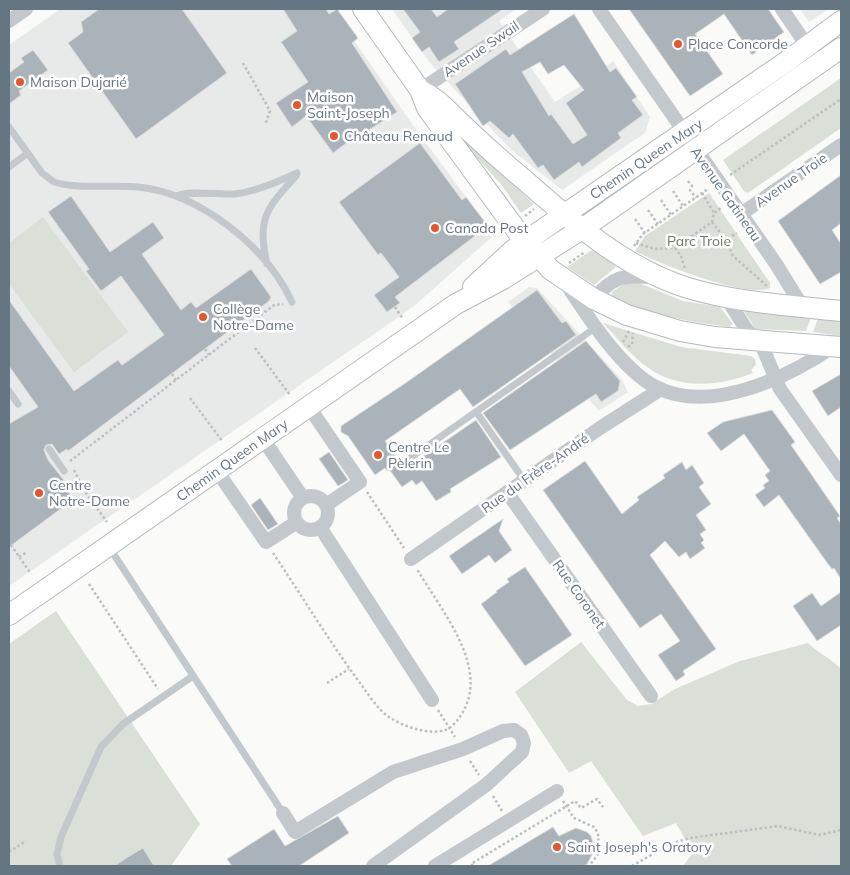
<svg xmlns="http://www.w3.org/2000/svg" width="850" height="875" viewBox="0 0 850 875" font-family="Mulish,sans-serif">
<rect width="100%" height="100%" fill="#fafaf8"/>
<path fill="#e8e9e9" d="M60 9H332L415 128 494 235 413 307 9 586V45Z
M392 9H516L499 21 555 102 582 85 613 61 650 117 645 133 562 190 509 148 430 63Z
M800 9H829L809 22Z
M529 287 537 288 622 380 628 392 599 411 508 302Z"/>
<path fill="#dadfd7" d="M841 78V128L748 193 744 191 723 160Z
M468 142 534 204 521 213 501 184 465 145Z
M669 154 672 158 590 215 587 210Z
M709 193 770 283V288C747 299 658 263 635 251L645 236Z
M43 217 128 332 74 372 9 284V243Z
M595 248 616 267 594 285 567 267Z
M628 281H634L683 301 720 307 733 324 729 327C696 322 639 315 612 295V292Z
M743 310H745L811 317 806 331 756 329Z
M818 318 841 321V336L813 332Z
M603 323 681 347 751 356 755 359 756 365 751 370 753 373C721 386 680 390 650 369 632 357 618 339 603 323Z
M56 611 200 824 171 866H9V644Z
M581 642 627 700 638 706 651 704 675 689 740 661 808 643C818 653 832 659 841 669V866H683L693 853 676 823 643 836 591 761 569 773 515 692Z"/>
<path fill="#aab3b9" stroke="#dcdcda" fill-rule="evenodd" d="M99 9H182L227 73 136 139 68 43 83 32 81 22Z
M283 9H326L329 14 337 9 358 38 352 43 397 112 361 135 360 133 333 153 306 116 292 127 276 103 308 82 281 42 297 31Z
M403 9H431L437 17 448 9H503L454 42 459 49 439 62 429 47 422 52 412 38 420 32Z
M629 9H768L784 32 752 55 724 14 695 34 723 74 690 96Z
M574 14 610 72 616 68 637 97 632 100 643 115 618 133 621 138 582 167 579 162 554 180 543 165 538 168 513 134 509 138 490 121 483 126 455 84 506 49 510 55ZM540 62 548 74 564 65 584 90 566 103 587 135 573 144 551 114 549 116 522 72Z
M33 50 48 70 19 91 21 95 9 104V73L24 62 21 58Z
M420 143 462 200 466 197 488 226 395 297 400 303 387 312 374 295 399 277 381 253 378 255 339 202Z
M841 175V223L832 230 841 244V272L820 284 778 221Z
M71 196 110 252 153 222 164 238 142 254 181 310 191 302 196 308 251 269 271 297 269 301 68 451 67 449 59 454 52 444 46 445 44 450 48 460 66 483 64 486 74 499 9 547V424L38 407 9 366V300L74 391 118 360 122 365 164 335 121 276 101 291 86 271 89 269 48 212Z
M537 290 562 323 566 321 576 335 473 407 460 389 385 441 405 469 476 420 501 457 450 489 451 492 436 501 422 481 416 485 412 480 402 487 389 469 387 471 385 468 375 475 348 436 341 432V426L407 382Z
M586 341 620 381 618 391 601 402 596 394 588 399 510 450 483 413Z
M841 374V407L828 416 812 391Z
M772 410 795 442 791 445 840 516 837 518 841 524V579L834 568 832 569 828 564 779 495 764 507 755 495 765 488 763 485 769 481 765 475 770 471 744 434 721 451 707 433 723 422Z
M329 452 348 480 338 486 319 459Z
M585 461 622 514 639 500 637 497 665 478 663 475 682 462 686 470 692 465 704 483 699 487 711 504 696 515 706 530 700 534 704 540 701 543 705 548 690 559 686 552 679 557 665 541 650 555 716 649 683 671 685 675 676 681 658 655 680 641 661 614 640 628 543 490Z
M260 498 278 524 268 530 251 505Z
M503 519 499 531 512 550 495 563 489 555 462 574 449 556Z
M525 567 572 635 525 666 481 604 497 592 496 591 509 582 507 579Z
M841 592V625L817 641 793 606 812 593 821 606Z
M338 816 349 833 299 866H232L227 859 274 829 285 846Z
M553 827 559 836 576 828 587 832 591 836 595 849 586 866H488Z
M143 848 154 866H115L126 858Z"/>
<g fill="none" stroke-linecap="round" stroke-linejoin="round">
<g stroke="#b3babf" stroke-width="22">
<path id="secondary" d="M363 9 420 90 427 108 525 242 551 270 594 299 627 315 680 331 715 337 841 347
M420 90C441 100 449 113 466 128 484 145 503 162 522 178 572 222 624 268 688 288 738 303 790 305 841 311
M473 287 513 250 790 59 841 21
M9 615 456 304 503 279 582 229 841 48"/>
</g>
<path stroke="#bbbfc2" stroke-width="2.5" stroke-dasharray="2.5 2.5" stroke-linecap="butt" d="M243 63 270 111 265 125
M730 175 841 99
M688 181 692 186 690 190 696 198
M673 191 683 206
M702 193 714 213
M661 200 671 215
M648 210 658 224
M525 216 534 209
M635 219 645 233
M712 222 726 240 737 233
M726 240 733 256 767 286
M636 243 655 249 675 248 681 256 685 269
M634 246 643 234 708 189
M675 248 712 222 714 213 721 208
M569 263 585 252
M395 307 403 319
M237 324 241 330
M623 342 629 331
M628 347 632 344 633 333
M255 348 290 395
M205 349 209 355
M172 374 176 380
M190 398 223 442
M70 461 274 305 283 304
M74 470 84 490 107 522
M367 492 404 548
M11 545 31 574
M273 553C302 596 329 641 360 683 369 695 378 711 392 719 407 728 440 739 453 725 499 677 443 614 417 569
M19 557 27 552
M89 584 158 689
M327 683 349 669
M438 710 455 737
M470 761 479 775
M493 796 502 811
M563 801 574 818 594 827 598 833 599 853 589 866
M9 852 26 841
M584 864 585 866
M473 866 471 864 575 801 581 808 597 799 603 807
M632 866 670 844 690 838 778 826 819 835 841 830"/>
<path stroke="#c3c8cc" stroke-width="7" d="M9 127 42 173 54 182C80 190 110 184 138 187 199 193 266 246 292 302
M9 167 28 153
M177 196C188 190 220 195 235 194 257 191 277 182 297 173
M267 264C257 218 266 209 296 176
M9 391 18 404
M477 413 524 480
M49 449 64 471
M406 461 595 328
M109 547 283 813
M60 866 57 854 61 837 101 747 123 724 193 676"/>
<path stroke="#c3c8cc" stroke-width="14" d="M599 9 776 264 802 306
M782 9 812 53
M9 21 26 9
M420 90 543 9
M741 214 841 145
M567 285C587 316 623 371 656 387 710 415 789 377 834 346
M726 297 746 329 760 341 780 389 841 475
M594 299C613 276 623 275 652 277
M309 407 360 482 326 505
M263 439 303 498
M217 471 266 542 297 522
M507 492 651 696
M294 513a17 17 0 1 1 34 0a17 17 0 1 1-34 0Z
M320 527 432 700
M411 559 600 428 661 389
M283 813 295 832 393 772 463 749 503 731 514 730 521 735 524 743 522 752 486 785 373 866
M435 866 557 791"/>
<use href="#secondary" stroke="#fff" stroke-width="20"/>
</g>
<g fill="#e4572e" stroke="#fff" stroke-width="2">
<circle cx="678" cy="44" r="5"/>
<circle cx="20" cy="82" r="5"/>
<circle cx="297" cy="105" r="5"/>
<circle cx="334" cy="136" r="5"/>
<circle cx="435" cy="228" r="5"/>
<circle cx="203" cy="317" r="5"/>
<circle cx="378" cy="455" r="5"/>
<circle cx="39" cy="493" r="5"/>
<circle cx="557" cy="847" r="5"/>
</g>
<g text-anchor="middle" stroke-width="5" stroke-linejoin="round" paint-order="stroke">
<g font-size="14" fill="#657683" stroke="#fff" text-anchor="start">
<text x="688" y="49">Place Concorde</text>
<text x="30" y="87">Maison Dujarié</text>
<text x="307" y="102">Maison<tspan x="307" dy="16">Saint-Joseph</tspan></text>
<text x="344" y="141">Château Renaud</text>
<text x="445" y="233">Canada Post</text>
<text x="213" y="314">Collège<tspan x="213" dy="16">Notre-Dame</tspan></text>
<text x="388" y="452">Centre Le<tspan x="388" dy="16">Pèlerin</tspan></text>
<text x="49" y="490">Centre<tspan x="49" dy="16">Notre-Dame</tspan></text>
<text x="567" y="852">Saint Joseph's Oratory</text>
</g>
<g font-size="14" fill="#657683" stroke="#fff">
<text transform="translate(481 49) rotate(-34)" y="5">Avenue Swail</text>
<text transform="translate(646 159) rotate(-34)" y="5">Chemin Queen Mary</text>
<text transform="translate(791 180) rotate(-35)" y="5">Avenue Troie</text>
<text transform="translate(726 194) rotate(55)" y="5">Avenue Gatineau</text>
<text transform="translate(232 460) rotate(-35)" y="5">Chemin Queen Mary</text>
<text transform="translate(535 473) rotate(-35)" y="5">Rue du Frère-André</text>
<text transform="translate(579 594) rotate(55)" y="5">Rue Coronet</text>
</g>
<g font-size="14" fill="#687a64" stroke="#fff">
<text x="699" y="246">Parc Troie</text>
</g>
</g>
<rect width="850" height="875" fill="none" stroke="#657683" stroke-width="20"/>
</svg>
